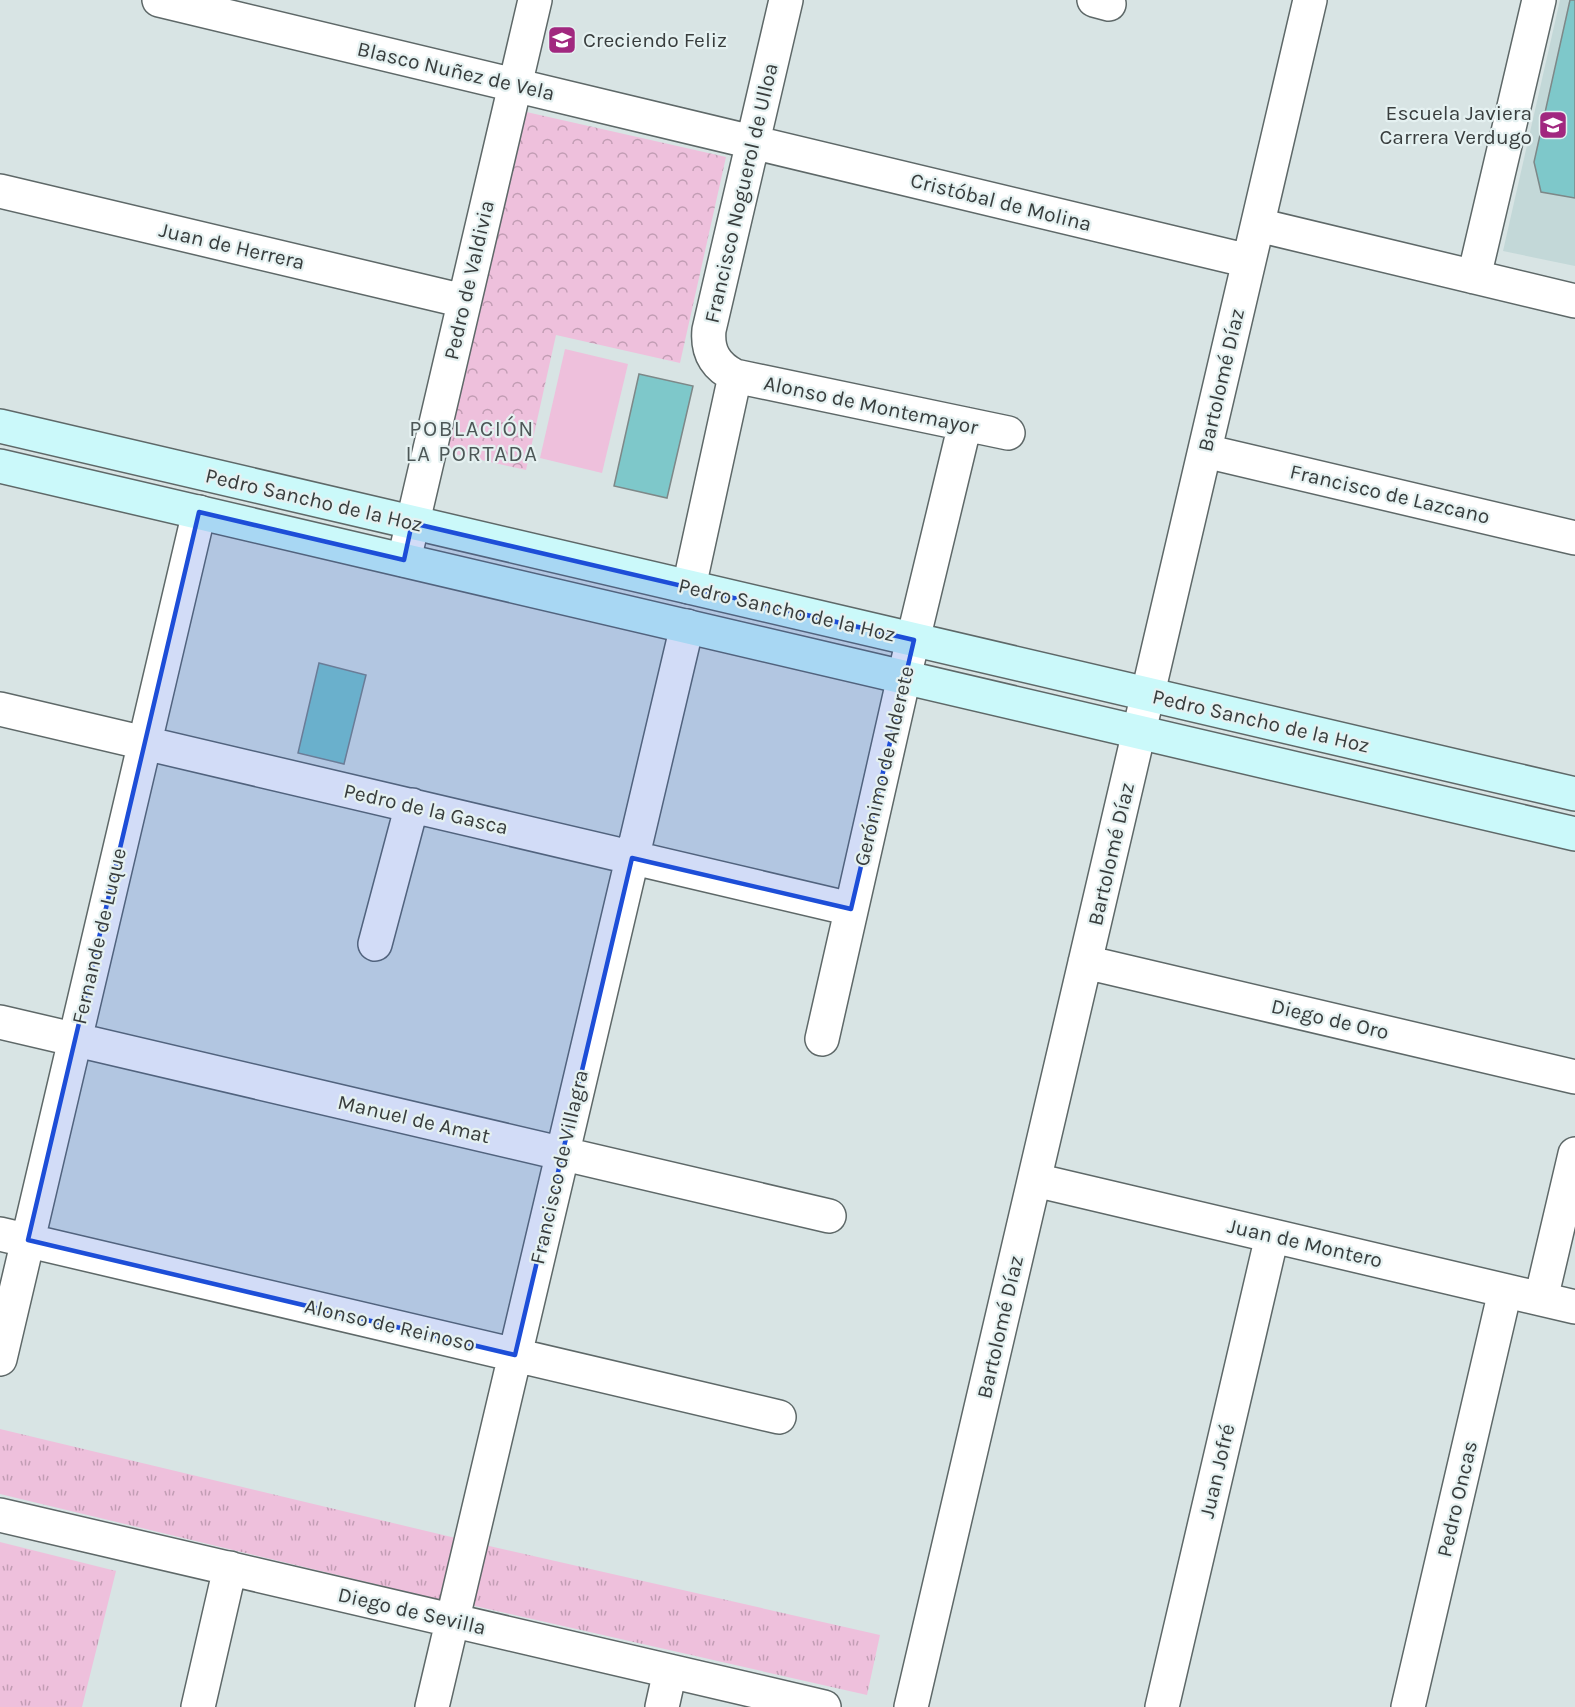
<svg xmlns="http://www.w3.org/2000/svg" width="1575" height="1707" viewBox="0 0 1575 1707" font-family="Karla,sans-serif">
<defs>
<pattern id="grass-tufts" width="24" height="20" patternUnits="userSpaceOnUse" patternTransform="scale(1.5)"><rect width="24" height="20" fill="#eec0dc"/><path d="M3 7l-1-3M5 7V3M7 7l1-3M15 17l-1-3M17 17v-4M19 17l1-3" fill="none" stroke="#c29db4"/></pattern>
<pattern id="park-crowns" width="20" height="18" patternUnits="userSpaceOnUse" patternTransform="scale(1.5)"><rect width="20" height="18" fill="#eec0dc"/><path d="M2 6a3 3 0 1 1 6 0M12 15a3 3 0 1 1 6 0" fill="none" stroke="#c29db4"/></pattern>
</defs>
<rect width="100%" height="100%" fill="#d8e4e4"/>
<path fill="#c3d8d8" d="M1560 0H1575V266L1503 251Z"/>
<path fill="url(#grass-tufts)" d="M0 1429 464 1540 450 1602 0 1494Z
M0 1542 116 1571 82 1707H0Z
M476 1543 880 1635 867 1695 462 1603Z"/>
<path fill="url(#park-crowns)" d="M522 111 726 157 680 363 556 335 526 470 446 452Z"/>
<path fill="#eec0dc" d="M565 349 628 364 602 473 540 458Z"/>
<path fill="#7ec8ca" stroke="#7d8888" stroke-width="1.5" d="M1570 0H1575V198L1541 192 1534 162Z
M639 374 693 386 667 498 614 486Z
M319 663 366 675 344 764 298 753Z"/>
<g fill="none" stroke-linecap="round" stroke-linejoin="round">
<g stroke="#5e6868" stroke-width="36">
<path id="street" d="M159 0 1249 261
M786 0 709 330C707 351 715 366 735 376L1008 433
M1094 0 1109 4
M0 191 464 301
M1258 225 1575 301
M1474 277 1539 0
M1205 451 1575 538
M404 560 535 0
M689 587 735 376
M0 709 851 909
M375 944 412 805
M1085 962 1575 1077
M0 1022 829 1216
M822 1039 904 677 965 424
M1035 1180 1575 1307
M0 1234 779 1417
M1541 1299 1575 1154
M0 1359 199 512
M0 1515 824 1707
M198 1707 230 1568
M432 1707 687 626
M662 1707 670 1671
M911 1707 1310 0
M1162 1707 1272 1236
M1408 1707 1505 1291"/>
</g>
<g stroke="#5e6868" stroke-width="36">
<path id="secondary" d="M0 426 1575 794
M0 466 1575 834"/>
</g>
<use href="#street" stroke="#fff" stroke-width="33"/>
<use href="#secondary" stroke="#cbf9fa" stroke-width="33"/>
</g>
<path fill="#1d4ed8" fill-opacity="0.2" stroke="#1d4ed8" stroke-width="4.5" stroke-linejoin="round" d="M199 512 404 560 412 523 914 640 851 909 632 858 515 1355 28 1240Z"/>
<defs>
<g id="school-square" transform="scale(1.5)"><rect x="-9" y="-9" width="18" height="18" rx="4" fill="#a1287f" stroke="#e5f1f1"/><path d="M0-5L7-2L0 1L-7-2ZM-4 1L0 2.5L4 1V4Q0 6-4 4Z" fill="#fff"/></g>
</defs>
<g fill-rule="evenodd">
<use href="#school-square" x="562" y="40"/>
<use href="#school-square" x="1553" y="125"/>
</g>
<g text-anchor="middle" stroke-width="4.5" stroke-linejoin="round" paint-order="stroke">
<g font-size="21" fill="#383d3d" stroke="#e5f1f1" text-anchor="start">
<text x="583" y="47">Creciendo Feliz</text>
<text x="1532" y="120" text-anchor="end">Escuela Javiera<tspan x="1532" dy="24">Carrera Verdugo</tspan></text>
</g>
<g font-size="21" fill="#383d3d" stroke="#e5f1f1">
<text transform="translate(456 71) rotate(13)" y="7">Blasco Nuñez de Vela</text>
<text transform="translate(741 193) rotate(-77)" y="7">Francisco Noguerol de Ulloa</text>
<text transform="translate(1001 202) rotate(14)" y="7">Cristóbal de Molina</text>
<text transform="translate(232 246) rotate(13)" y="7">Juan de Herrera</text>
<text transform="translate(469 280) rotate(-77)" y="7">Pedro de Valdivia</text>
<text transform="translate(1221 380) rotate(-77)" y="7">Bartolomé Díaz</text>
<text transform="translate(871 405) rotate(12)" y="7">Alonso de Montemayor</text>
<text transform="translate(1390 494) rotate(13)" y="7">Francisco de Lazcano</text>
<text transform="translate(314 500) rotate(13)" y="7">Pedro Sancho de la Hoz</text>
<text transform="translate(787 610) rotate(13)" y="7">Pedro Sancho de la Hoz</text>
<text transform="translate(1261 721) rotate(13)" y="7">Pedro Sancho de la Hoz</text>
<text transform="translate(884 766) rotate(-77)" y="7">Gerónimo de Alderete</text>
<text transform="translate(426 809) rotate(13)" y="7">Pedro de la Gasca</text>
<text transform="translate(1111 854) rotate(-77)" y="7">Bartolomé Díaz</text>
<text transform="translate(99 936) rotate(-77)" y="7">Fernande de Luque</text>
<text transform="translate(1330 1019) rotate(13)" y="7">Diego de Oro</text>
<text transform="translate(414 1119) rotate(13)" y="7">Manuel de Amat</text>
<text transform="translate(559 1167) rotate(-77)" y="7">Francisco de Villagra</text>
<text transform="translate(1305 1243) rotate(13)" y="7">Juan de Montero</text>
<text transform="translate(390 1325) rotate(13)" y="7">Alonso de Reinoso</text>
<text transform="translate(1000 1327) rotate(-77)" y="7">Bartolomé Díaz</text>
<text transform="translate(1217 1471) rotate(-77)" y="7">Juan Jofré</text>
<text transform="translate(1457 1499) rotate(-77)" y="7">Pedro Oncas</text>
<text transform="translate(412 1611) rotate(13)" y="7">Diego de Sevilla</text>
</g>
<g font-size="22" letter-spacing="1.5" fill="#4d5757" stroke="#e5f1f1">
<text x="472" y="436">POBLACIÓN<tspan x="472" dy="25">LA PORTADA</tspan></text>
</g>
</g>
</svg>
